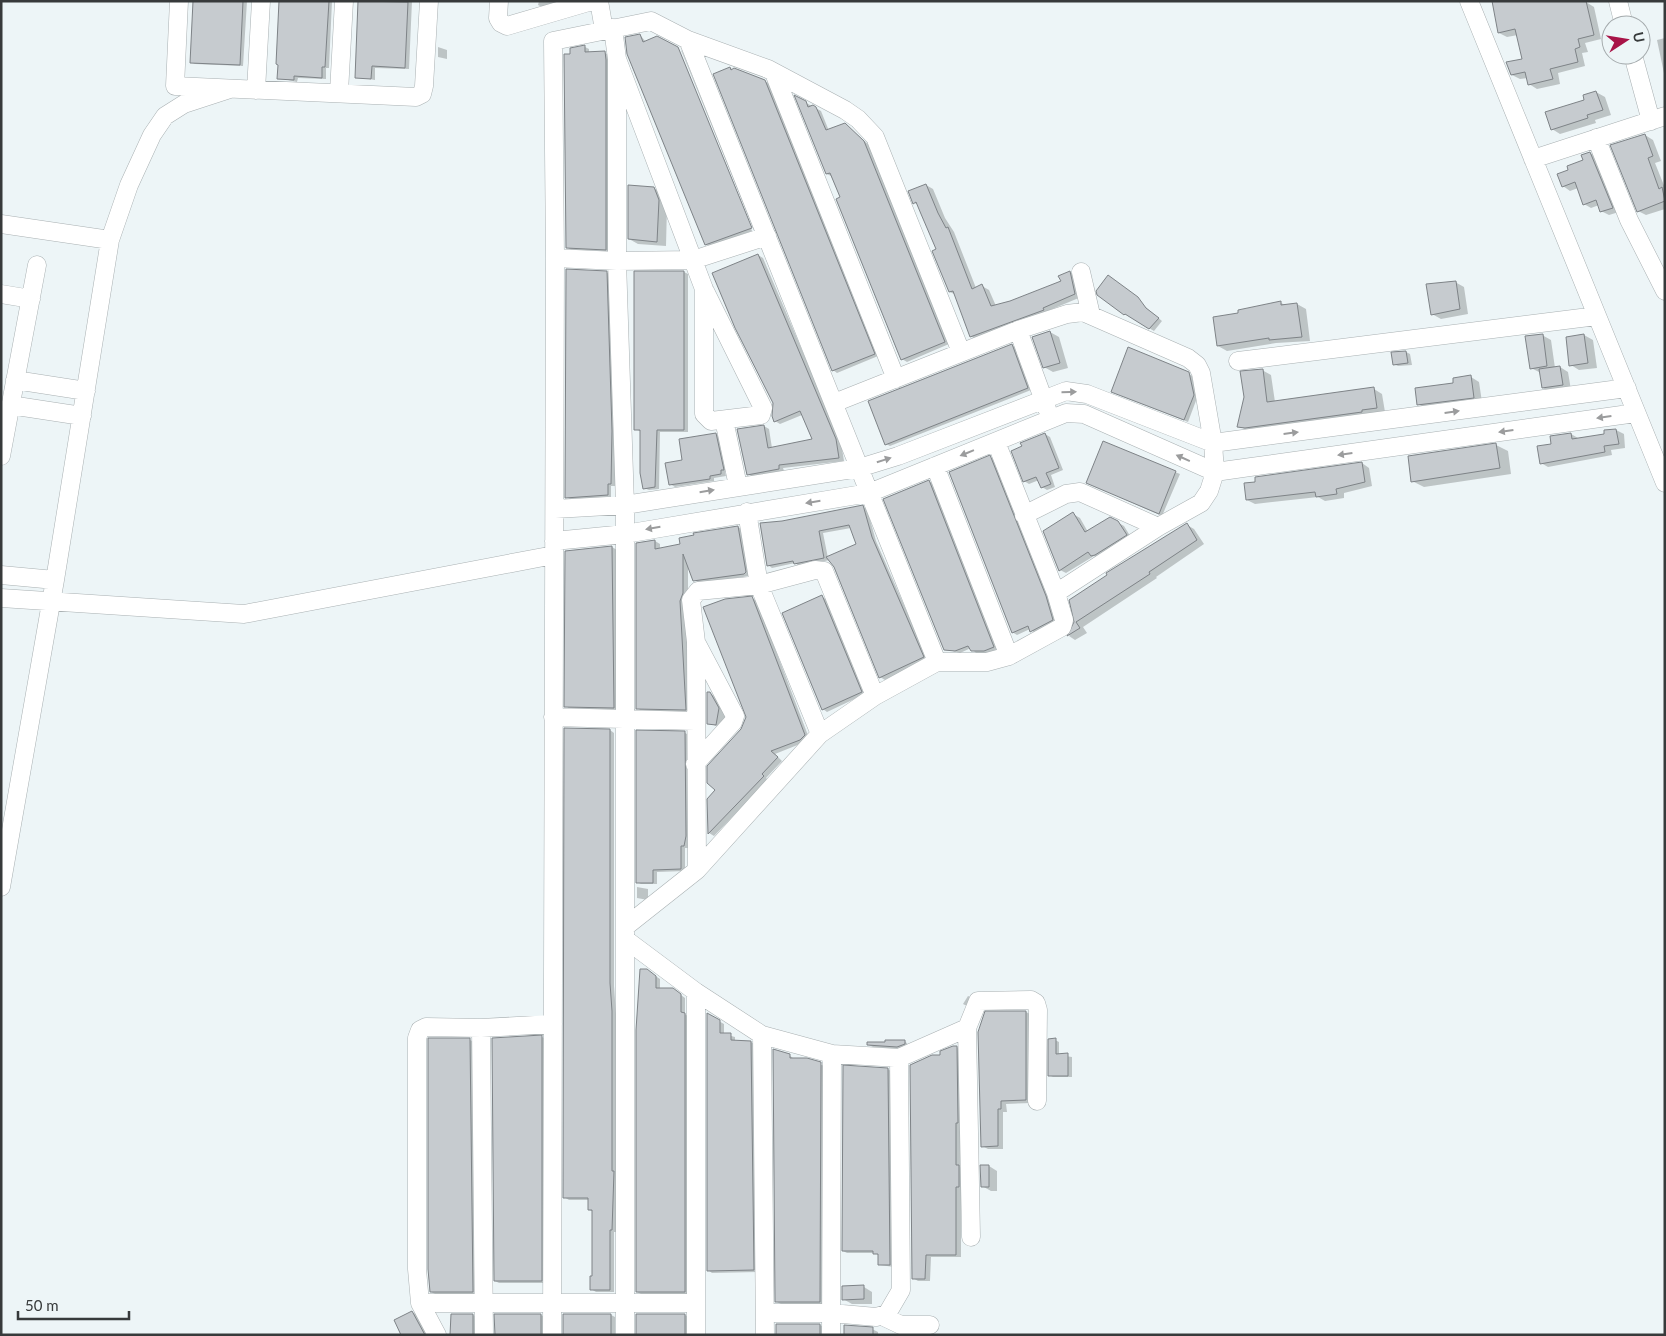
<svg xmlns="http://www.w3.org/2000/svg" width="1666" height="1336" viewBox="0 0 1666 1336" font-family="Lato,sans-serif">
<rect width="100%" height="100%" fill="#edf5f7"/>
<path fill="#0003" fill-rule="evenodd" d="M194 1H247L243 66 195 64 191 62Z
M280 1H332L329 68H326V79L298 78 297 82 279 78Z
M360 1H412L409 69 375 68V80L356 77Z
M539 1H561L542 7 538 5Z
M1586 2 1594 7 1601 39 1585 43 1588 52 1582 53 1585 66 1558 73 1560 84 1537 89 1529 84 1528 78 1520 79 1512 75 1524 60 1518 35 1507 37 1499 33Z
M640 35 646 42 677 48 752 231 710 246 706 244Z
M1665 38V78L1657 40Z
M438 47 447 50V59L438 57Z
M585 47 589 49V53H605L609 55 610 251 571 250 567 247 571 56Z
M681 50 682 51 755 230H754Z
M730 68 769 83 878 356 837 373 833 370Z
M1596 92 1605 97 1611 115 1595 120 1596 123 1560 134 1552 129Z
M797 98 821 111 829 131 845 124 869 145 949 344 907 362 902 359 841 198 831 176 827 174Z
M1645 135 1653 140 1661 161 1655 163 1665 188V209L1646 215 1638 211Z
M1590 153 1598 157 1619 212 1609 215 1601 211 1599 205 1591 208 1584 204 1578 188 1570 191 1563 186 1570 171 1584 160Z
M926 185 933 189 945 218 954 232 976 288 982 286 989 290 996 306 1011 303 1062 282 1070 272 1077 276 1081 297 978 340 972 337 956 295 950 292 938 250 919 205 914 203Z
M654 188 663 194 667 206 666 246 638 244 629 239Z
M758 255 763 258 841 442 844 461 783 468 784 471 753 477 748 474 764 426 769 429 772 448 813 440 802 415 780 424 775 421Z
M606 272 611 275 616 434 615 486H611V497L570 499 566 497Z
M684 272 688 274V432H660L659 489 649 490 644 488 642 432 635 429Z
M1112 279 1162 321 1154 331 1125 314Z
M1455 282 1464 287 1468 314 1441 319 1432 314Z
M1280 302 1286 306 1297 304 1306 309 1310 341 1276 343 1227 351 1218 346 1240 314Z
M1050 332 1059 337 1068 368 1053 372 1044 367 1033 337Z
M1542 335 1551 340 1555 368 1560 367 1568 372 1571 390 1552 393 1543 388 1541 373 1531 368Z
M1584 335 1593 340 1597 368 1579 370 1571 365Z
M1012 345 1016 348 1031 390 890 446 886 444Z
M1406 352 1410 354 1412 365 1398 366 1394 364 1393 354Z
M1262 370 1271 375 1275 402 1374 389 1382 394 1385 412 1248 431 1239 426Z
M1188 373 1192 376 1197 398 1188 422 1116 393Z
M1471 377 1479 382 1482 402 1427 409 1418 404Z
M1616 430 1624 434 1625 448 1611 450 1612 455 1548 467 1541 463 1552 445 1571 434 1578 438 1606 435Z
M716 434 720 437 728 472H725L726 476 714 478V481L675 487 670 484 684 461Z
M1045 434 1050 437 1063 470 1051 475 1055 487 1047 490 1042 487 1039 480 1029 484 1024 481Z
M1104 443 1180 474 1162 516 1092 485Z
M1496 445 1508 451 1511 474 1424 487 1412 481Z
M990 457 994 459 1050 600 1057 622 1036 634 1030 629 1017 635 1012 632Z
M1362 463 1369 468 1372 486 1344 493V498L1325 501 1318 497 1255 504 1247 500Z
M929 481 933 484 998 650 989 653H976L971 648 960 653 945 649Z
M862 506 867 509 876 541 928 660 885 680 880 677 835 566 830 560 799 566 795 563 772 568 768 565 782 523ZM851 528 858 545 828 558 823 533Z
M1073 514 1080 518 1088 532 1117 522 1124 526 1132 539 1099 559 1094 556 1066 573 1060 570Z
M1187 525 1194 529 1204 544 1156 577 1157 578 1083 627 1087 633 1075 640 1069 636 1076 623 1071 601Z
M738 527 744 530 750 576 700 583 694 580 688 564V597L686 605 691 712 642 711 637 708 655 541 660 544V549L682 545 695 534Z
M612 547 617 550 619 710 570 709 566 706V552Z
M822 597 826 599 865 694 827 712 823 709Z
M752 598 757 601 809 738 805 742 775 754 782 761 766 778 768 780 714 836 709 833V799L717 790 747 717Z
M710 693 719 699 727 714 725 729 708 723Z
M610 730 614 733V986L616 1014V1174L618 1175 616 1232H614V1292H596L591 1289 593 1277 594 1212 589 1210V1200H569L564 1197Z
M685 733 689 735V839L688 848H685V871L657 872V884H641L637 882Z
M637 887 648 889V900L637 898Z
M651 973 660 979V989L677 992 685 998V1014L689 1017V1294H641L637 1292 638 1005V993H641Z
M968 996 973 998 969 1007 963 1004Z
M1026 1012 1032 1015V1103L1006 1104 1007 1112H1003V1149H988L982 1146 986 1013Z
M708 1015 724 1024V1034L735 1037V1042H751L756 1045 758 1272 712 1273 708 1270Z
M542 1037 546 1039 545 1283H499L495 1281Z
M429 1039 470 1040 474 1042 477 1294H435L431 1292Z
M1055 1040 1059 1042V1055L1072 1057V1077H1053L1049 1075Z
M905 1041 909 1046 902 1049 873 1047 869 1045V1043Z
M957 1047 961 1050 960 1167 964 1169V1189H961V1257H931L930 1281H918L913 1278 942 1056Z
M789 1055 794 1059 826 1066 825 1304H781L777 1302Z
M844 1067 888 1069 892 1072 894 1267 880 1265 879 1255 874 1253H847L843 1251Z
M989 1166 997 1171V1191H991L982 1186Z
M864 1287 872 1292V1304H852L843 1299Z
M412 1312 418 1315 428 1335H408Z
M473 1315 477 1317 478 1335H451Z
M496 1315H541L545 1317 546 1335H495Z
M564 1315H611L615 1317V1335H563Z
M637 1315H685L689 1317V1335H637Z
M777 1325H820L824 1327V1335H777Z
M872 1329 878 1332V1335H846Z"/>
<path fill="#c6cbcf" stroke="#7e8387" d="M193 1H243L240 65 190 63Z
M279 1H329L325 67H322V78L294 76V80L277 79 278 65 276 64Z
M358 1 408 2 405 68 372 66 371 79 355 78Z
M1492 1H1586L1594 35 1578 39 1580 47 1575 49 1578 62 1550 69 1553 79 1528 85 1525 72 1511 75 1506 62 1522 59 1515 29 1498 33Z
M640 34 643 42 657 36 678 47 752 228 705 245 627 54 625 37Z
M585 45V52L605 51 606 60V250L566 248 564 54H570V48Z
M730 67 731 70 734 68 765 80 875 354 832 371 713 74Z
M1596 91 1603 110 1587 115 1588 118 1551 130 1545 112 1584 100 1583 95Z
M794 95 806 101 808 107 813 105 816 107 826 130 845 123 864 141 945 342 901 360 836 199 840 197 830 173 826 174Z
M1645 134 1653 156 1648 158 1659 189 1662 187 1665 201 1637 212 1610 145Z
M1590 152 1613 208 1600 212 1596 200 1583 205 1575 182 1562 187 1557 174 1568 170 1567 166 1583 160 1581 155Z
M926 184 938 213 946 228 948 227 972 289 982 284 991 306 1010 301 1061 281 1058 276 1070 271 1075 294 1043 308 1044 310 970 337 953 291 949 292 932 251 936 249 921 214 916 202 913 204 908 191Z
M628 185 654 187 659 200 657 242 628 239Z
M758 254 836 439 839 458 779 465V469L747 475 737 429 764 425 768 448 812 439 800 411 774 422 772 416 773 403 735 328 712 273Z
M566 269 607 271 612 431 611 484H608V495L565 498Z
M634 271H684V430H657L655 487 643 489 640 473V430H634Z
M1108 275 1138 297 1146 308 1159 318 1149 329 1125 314 1124 315 1097 295 1096 291Z
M1456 281 1460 309 1431 315 1426 284Z
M1281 301V305L1297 303 1302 337 1269 340V338L1217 346 1213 317 1238 313V310Z
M1050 331 1060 363 1043 368 1032 337Z
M1543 334 1547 366 1530 369 1525 336Z
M1584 334 1588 363 1569 366 1566 337Z
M1012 344 1028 388 885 445 868 401Z
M1128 347 1189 372 1194 395 1184 420 1111 392Z
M1406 351 1408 363 1393 365 1391 352Z
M1560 366 1563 385 1542 388 1539 369Z
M1263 369 1267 402 1374 387 1377 408 1362 410V412L1245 428 1237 427 1244 397 1240 371Z
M1471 375 1474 398 1417 405 1415 388 1453 383V378Z
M1616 429 1619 444 1604 446 1605 452 1540 464 1537 446 1551 444 1550 436 1571 433 1572 439 1604 434V430Z
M716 433 724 470H721V474L710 476V479L669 485 665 463 682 460 679 439Z
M1045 433 1059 468 1046 473 1051 484 1041 488 1036 477 1023 482 1011 451 1022 446 1020 443Z
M1103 441 1176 471 1159 514 1086 483Z
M1496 443 1500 468 1411 482 1408 456Z
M990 455 1046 596 1053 620 1030 632 1028 626 1012 633 949 472Z
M1362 462 1365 482 1336 489 1337 494 1316 497 1315 492 1246 500 1244 483 1255 482V477Z
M929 480 994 647 984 651H971L968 646 955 651 944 650 883 499Z
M863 505 872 537 924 657 879 678 834 567 826 557 856 544 849 525 819 531 824 558 794 564 793 561 767 566 760 523 782 521Z
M1073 512 1085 532 1110 517 1118 521 1127 535 1095 555 1091 556 1088 552 1059 571 1043 531Z
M1187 523 1197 540 1149 572 1150 574 1076 622 1080 628 1067 636 1074 622 1069 600 1107 575 1106 573Z
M738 526 746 572 744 574 693 581 683 554V593L680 601 686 710 636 709V543L655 540V549L680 544 679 538 694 535 693 533Z
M612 546 614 708 564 707 565 551Z
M822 595 862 692 822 710 782 613Z
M752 596 805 735 800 740 771 751 778 757 762 774 764 776 708 834 707 799 715 790 707 783V766L741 729 746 717 703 607 725 599Z
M707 692H710L719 708 716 725 707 724Z
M564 728 610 729V983L612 1011V1171H614L612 1230H610V1290H590V1276H592V1210H588V1198H563Z
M636 730 685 731 686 836 684 846H681V869L653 870V883H636Z
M640 969H647L656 976V988H673L681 994V1012L685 1013V1292H636V1030Z
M985 1011H1026V1100L1001 1101V1109H998V1146L981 1147 978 1032Z
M707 1013 720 1020V1033H731V1040L751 1041 754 1270 707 1271Z
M542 1035V1281H494L492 1038Z
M428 1038H470L473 1292H430L428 1269Z
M1056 1038V1054L1068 1053V1076H1048V1039Z
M885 1040H905V1044L897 1047 867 1045V1042H885Z
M953 1046H957L958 1123H956V1165H959V1187H956V1255H926L925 1279H912L910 1065 932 1055H940V1051Z
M773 1049 790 1054V1058H807L821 1062 820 1302H775Z
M843 1065 888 1068 890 1265H878V1254H873V1251H842Z
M980 1165H989V1187H981Z
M864 1285V1299L842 1300V1286Z
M412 1311 425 1335H401L394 1320Z
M451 1314H473V1335H450Z
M494 1314H541V1335H495Z
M563 1314H611V1335H563Z
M636 1314H685V1335H636Z
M776 1324H820V1335H776Z
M844 1325 873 1327V1335H844Z"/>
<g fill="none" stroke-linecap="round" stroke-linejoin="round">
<g stroke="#a9b0b2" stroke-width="19">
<path id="street" d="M179 1 175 86 416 97 422 94 424 86 429 1
M499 1 498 18 501 23 507 26 592 1
M599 1 604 30
M1469 1 1665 483
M1618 1 1624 25
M613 28 617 59 704 289 763 408 761 415 711 421 704 414V289
M688 40 768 69 845 110 858 119 875 137 961 352
M1633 55 1651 121
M617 59V261L625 505V1335
M774 73 896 379
M256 90 261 1
M339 92 344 1
M1596 138 1629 220 1665 291
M1533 159 1665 116
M1 224 110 240
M555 258 617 261 693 260 767 236
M1081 272 1091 315
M1 294 31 299
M1018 330 1047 409
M1238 361 1597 316
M15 380 86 391
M834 403 1018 330 1067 314 1083 312 1188 358 1197 365 1201 373 1213 443 1215 472 1209 491 1201 503 1158 527 1056 593
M10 405 82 416
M724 420 738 486
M1 456 37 265
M935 466 1009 656
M555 509 625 505 859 468 898 456 1066 391 1087 394 1213 443 1627 388
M747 512 759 585 820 734
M1024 515 1066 494 1080 492 1158 527
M554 541 625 534 869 493 1066 413 1084 414 1215 472 1636 413
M1 575 55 580
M1 598 244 614 554 555
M553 717 695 721
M695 764 733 722 735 716 697 644
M697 870 696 642 691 600 698 591 759 585 815 570 824 571 875 696
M1 887 55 580 110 240 129 185 152 135 165 116 184 104 230 89
M625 927 697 870 820 734 875 696 937 662H987L1009 656 1062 627 1064 620 1056 593 996 442
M625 939 696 992 762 1035 832 1054 899 1058 967 1028 978 1001 1031 1000 1036 1003 1038 1010 1037 1101
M481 1028 484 1335
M967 1028 971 1237
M762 1035 765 1335
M420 1303H696
M765 1313H831L876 1317 887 1314 901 1290 899 1058
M882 1316 901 1325H930
M437 1335 420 1303 417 1269V1038L420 1030 426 1027 481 1028 553 1024
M552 1335 555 258 553 41 651 21 688 40 937 662
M696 1335V992
M831 1335 832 1054"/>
</g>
<use href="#street" stroke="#fff" stroke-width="18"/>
</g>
<defs><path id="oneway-solid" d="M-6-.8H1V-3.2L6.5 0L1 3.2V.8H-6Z" transform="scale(1.25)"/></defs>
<g fill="#9b9c9d">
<use href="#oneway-solid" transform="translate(1069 392) rotate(-1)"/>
<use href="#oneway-solid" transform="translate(1452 412) rotate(-8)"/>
<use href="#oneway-solid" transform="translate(1604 417) rotate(172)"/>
<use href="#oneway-solid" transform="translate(1506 431) rotate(172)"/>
<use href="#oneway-solid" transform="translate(1291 433) rotate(-7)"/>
<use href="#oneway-solid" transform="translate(967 453) rotate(158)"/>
<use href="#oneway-solid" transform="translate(1345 454) rotate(172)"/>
<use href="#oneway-solid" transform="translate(1183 458) rotate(-156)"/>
<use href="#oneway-solid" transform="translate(884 460) rotate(-17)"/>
<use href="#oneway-solid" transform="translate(707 491) rotate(-9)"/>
<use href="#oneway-solid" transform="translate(813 502) rotate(171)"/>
<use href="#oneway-solid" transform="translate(653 528) rotate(170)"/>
</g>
<rect width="1666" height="1336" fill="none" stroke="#373a3b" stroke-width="5"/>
<g transform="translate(1626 40) rotate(78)"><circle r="24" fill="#edf5f7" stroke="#a4aaac"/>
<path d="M0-4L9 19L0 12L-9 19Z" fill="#a81347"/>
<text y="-8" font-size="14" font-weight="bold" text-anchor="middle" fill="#373a3b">U</text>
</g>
<path d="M18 1311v8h111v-8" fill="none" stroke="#373a3b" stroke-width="2.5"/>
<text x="25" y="1311" font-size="15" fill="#373a3b" stroke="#edf5f7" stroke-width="4" paint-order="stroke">50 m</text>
</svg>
